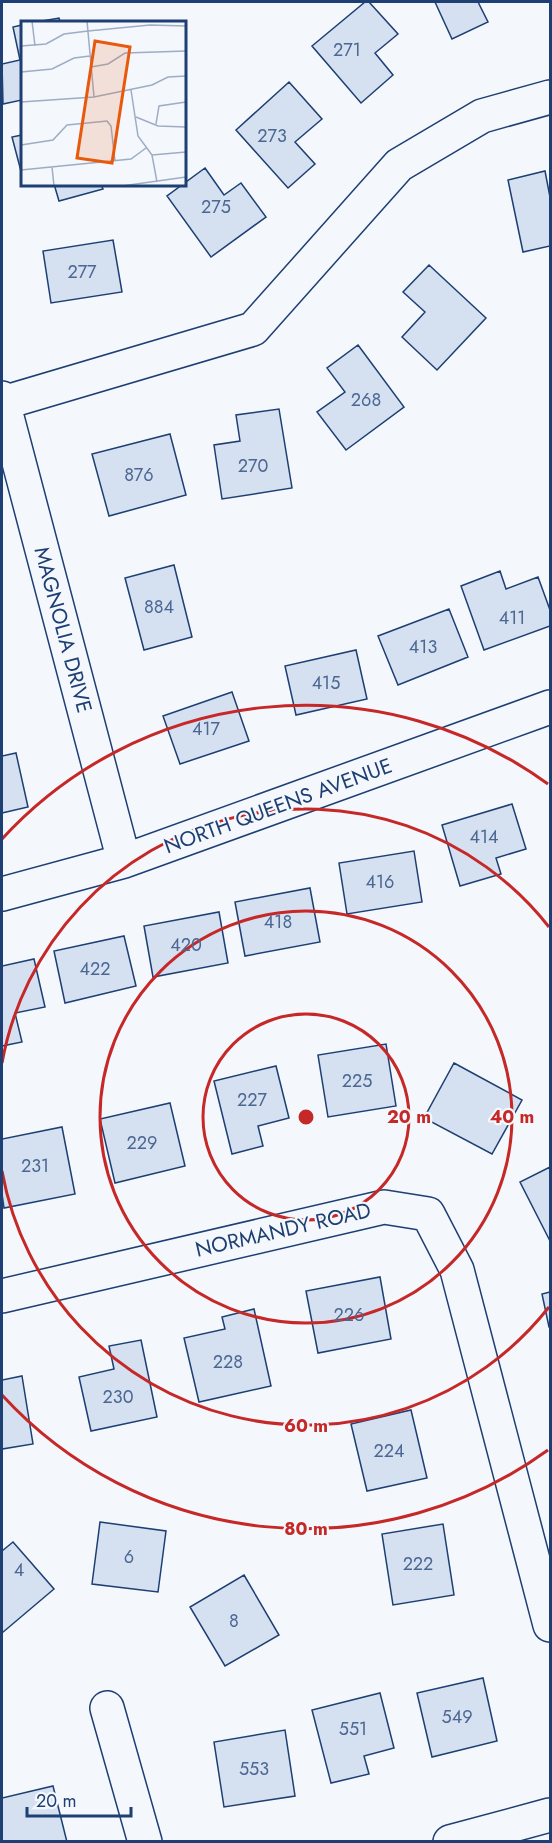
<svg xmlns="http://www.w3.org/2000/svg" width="552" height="1843" viewBox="0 0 552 1843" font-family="Jost,sans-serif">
<rect width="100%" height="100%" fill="#f4f7fb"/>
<path fill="#d5e0f0" stroke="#1d3f73" stroke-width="1.5" d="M365 2H369L398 34 375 53 393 75 361 103 312 46Z
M435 2H478L488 22 452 39Z
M59 18 60 22H36Z
M22 25V100L3 104 2 64 20 60 13 27Z
M289 82 322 119 295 142 315 164 288 188 236 130Z
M22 135V175L12 137Z
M205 168 224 195 241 183 266 217 211 257 167 196Z
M545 171 550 197V246L523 252 508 180Z
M54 184H101L103 189 59 201Z
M113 240 122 292 51 303 43 251Z
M429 265 486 318 437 370 402 337 425 312 403 292Z
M358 345 404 407 346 450 317 412 345 392 327 368Z
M279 409 292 488 222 499 214 445 240 441 236 415Z
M170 434 186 495 109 516 92 454Z
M174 565 192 637 144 650 125 578Z
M500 571 506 589 538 577 550 610V626L484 650 461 586Z
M449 609 468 657 398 685 378 636Z
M356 650 367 699 296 715 285 666Z
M232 692 249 741 180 764 163 716Z
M16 753 28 807 2 813V756Z
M512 804 526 849 496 858 501 874 460 886 442 825Z
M414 851 422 902 347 914 339 863Z
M310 888 320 942 245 956 235 902Z
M219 912 228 963 153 977 144 926Z
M124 936 136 986 65 1003 54 951Z
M34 959 45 1007 15 1013 22 1042 2 1046V966Z
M386 1044 396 1106 328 1117 318 1055Z
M454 1063 522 1100 492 1154 424 1118Z
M276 1066 289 1118 258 1126 263 1146 232 1154 214 1081Z
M170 1103 185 1166 115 1183 100 1119Z
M62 1127 75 1194 4 1208 2 1194V1139Z
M550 1167V1241L520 1182Z
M380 1277 391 1339 318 1353 306 1291Z
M550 1292V1327H549L542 1294Z
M254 1309 271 1386 199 1402 184 1338 225 1329 222 1317Z
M141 1340 157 1417 91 1431 79 1377 114 1369 109 1346Z
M22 1376 33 1444 2 1449V1380Z
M411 1410 427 1478 367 1491 351 1424Z
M100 1522 166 1531 158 1592 92 1584Z
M443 1524 454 1595 393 1605 382 1534Z
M13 1542 54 1589 2 1633V1551Z
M244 1575 279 1635 225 1666 190 1607Z
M483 1678 497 1741 432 1757 417 1693Z
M380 1693 394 1748 364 1756 369 1774 331 1783 312 1710Z
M285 1730 295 1796 224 1807 214 1742Z
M53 1786 67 1842H2V1798Z"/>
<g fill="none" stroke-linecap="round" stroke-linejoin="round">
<g stroke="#1d3f73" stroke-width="36">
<path id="minor" d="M2 398 124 861
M3 403 253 329 399 165 482 116 550 97
M2 894 124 861 550 707
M2 1296 384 1207 428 1214 457 1270 550 1625
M107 1708 145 1842
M450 1842 550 1815"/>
</g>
<use href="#minor" stroke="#f4f7fb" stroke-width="33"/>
</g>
<g fill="none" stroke="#c62828" stroke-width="3">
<circle cx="306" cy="1117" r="103"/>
<circle cx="306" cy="1117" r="206"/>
<path d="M549 1307A309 309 0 0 1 2 1171M2 1063A309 309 0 0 1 549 927"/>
<path d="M548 1450A412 412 0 0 1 2 1395M2 839A412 412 0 0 1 548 784"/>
</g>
<g text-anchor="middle" stroke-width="4.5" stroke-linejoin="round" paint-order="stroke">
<g font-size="18" fill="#4b6792">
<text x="347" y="56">271</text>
<text x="272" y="142">273</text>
<text x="216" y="213">275</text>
<text x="82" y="278">277</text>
<text x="366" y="406">268</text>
<text x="253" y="472">270</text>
<text x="139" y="481">876</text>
<text x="159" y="613">884</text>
<text x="512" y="624">411</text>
<text x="423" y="653">413</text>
<text x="326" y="689">415</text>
<text x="206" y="735">417</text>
<text x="484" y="843">414</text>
<text x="380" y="888">416</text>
<text x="278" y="928">418</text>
<text x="186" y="951">420</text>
<text x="95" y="975">422</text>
<text x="357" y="1087">225</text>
<text x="252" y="1106">227</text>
<text x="142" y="1149">229</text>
<text x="35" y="1172">231</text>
<text x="349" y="1321">226</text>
<text x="228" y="1368">228</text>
<text x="118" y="1403">230</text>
<text x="389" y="1457">224</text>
<text x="129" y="1563">6</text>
<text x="418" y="1570">222</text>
<text x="19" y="1576">4</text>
<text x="234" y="1627">8</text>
<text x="457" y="1723">549</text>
<text x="353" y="1735">551</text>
<text x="254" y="1775">553</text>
</g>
<g font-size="21" fill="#1d3f73" stroke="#f4f7fb">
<text transform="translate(63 630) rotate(75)" y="7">MAGNOLIA DRIVE</text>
<text transform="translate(278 806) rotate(-20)" y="7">NORTH QUEENS AVENUE</text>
<text transform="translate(283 1230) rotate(-13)" y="7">NORMANDY ROAD</text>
</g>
</g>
<g transform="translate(21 21)">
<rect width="165" height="165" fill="#f4f7fb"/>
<path fill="none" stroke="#9eadc5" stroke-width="1.5" d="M11 0 14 25M66 0 73 76M0 25 25 23 43 13 67 10 129 4 165 5M70 46 87 43 104 32 165 30M0 51 31 48 53 37 69 35M110 69 117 115 131 134 136 161M0 81 73 76 131 64 147 56 165 55M115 96 137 105 165 106M135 103 138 85 165 81M0 124 32 119 46 104 86 100 90 105 94 140M131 134 165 131M31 146 33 165M0 149 110 138 125 127M101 165 165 156"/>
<path fill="#e8590c" fill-opacity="0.15" stroke="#e8590c" stroke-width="3" d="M74 20 109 26 91 142 56 137Z"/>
<rect width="165" height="165" fill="none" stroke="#1d3f73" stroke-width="3"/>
</g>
<circle cx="306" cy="1117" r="9" fill="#c62828" stroke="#f4f7fb" stroke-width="3"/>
<g font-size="18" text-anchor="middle" font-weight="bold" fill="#c62828" stroke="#f4f7fb" stroke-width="4.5" stroke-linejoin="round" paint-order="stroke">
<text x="409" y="1123">20 m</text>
<text x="512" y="1123">40 m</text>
<text x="306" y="1432">60 m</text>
<text x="306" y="1535">80 m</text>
</g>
<rect width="552" height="1843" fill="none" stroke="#1d3f73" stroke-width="6"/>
<path d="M27 1807v9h104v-9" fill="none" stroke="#1d3f73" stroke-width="3"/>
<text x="36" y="1807" font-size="18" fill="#1d3f73" stroke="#f4f7fb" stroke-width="4.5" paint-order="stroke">20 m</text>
</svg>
